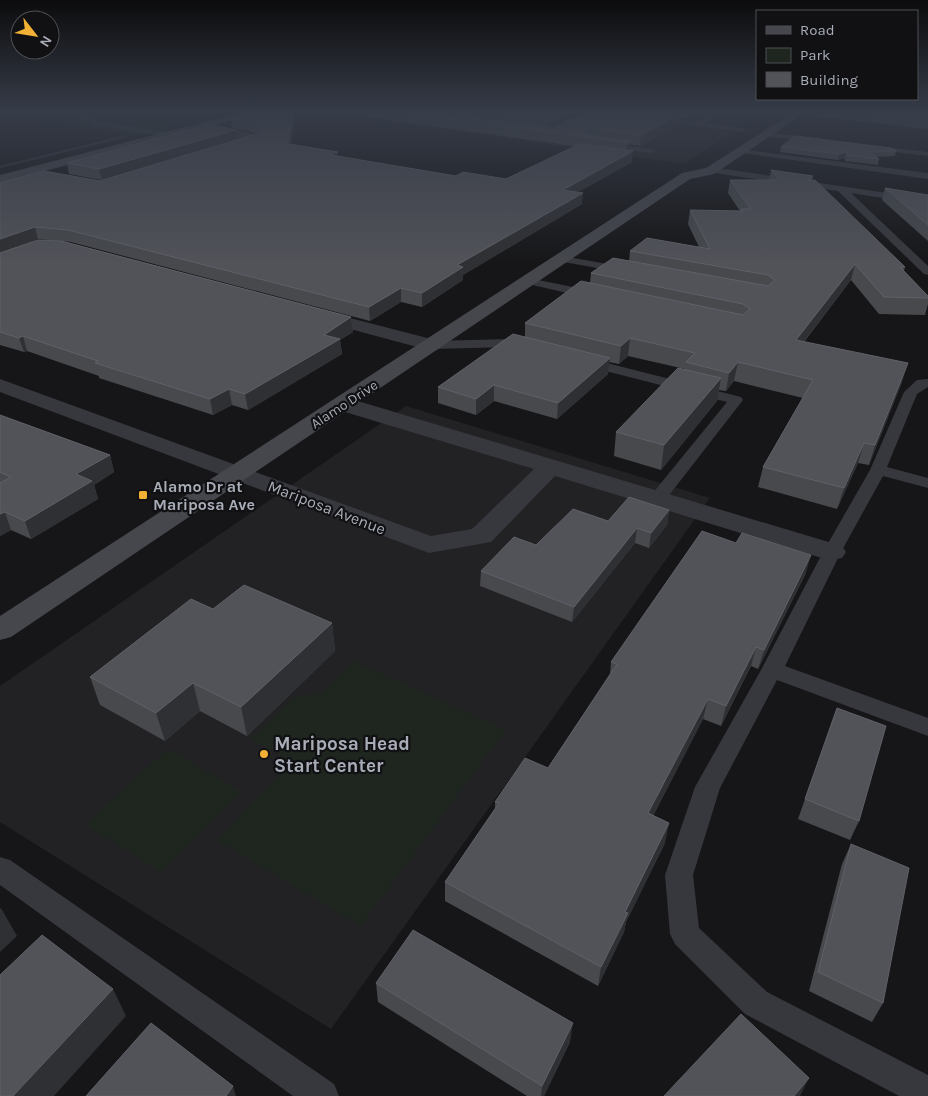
<svg xmlns="http://www.w3.org/2000/svg" width="928" height="1096" viewBox="0 0 928 1096" font-family="Karla,sans-serif">
<rect width="100%" height="100%" fill="#161618"/>
<path fill="#222225" d="M321 112H763L684 164Z
M406 406 710 498 331 1029 0 822V686Z"/>
<path fill="#1e261f" d="M0 112H231L142 136 0 114Z
M354 661 506 730 360 926 217 840 292 761 250 739 292 698 323 692Z
M168 749 241 791 160 872 85 824Z"/>
<g fill="none" stroke-linecap="round" stroke-linejoin="round">
<path fill="#2c353c" fill-rule="evenodd" d="M126 135 127 137 0 168V166Z"/>
<path fill="#37383d" fill-rule="evenodd" d="M74 112H81L97 121 166 132 170 134 166 136 92 125Z
M510 112H519L483 127 476 125Z
M695 112 711 114 736 112 713 118 706 123 743 128 747 130 743 132 652 120 649 118 652 116 699 122 706 117Z
M762 132 818 138 822 140 818 142 765 136 761 134Z
M602 143 651 149 655 151 651 153 605 147H602Z
M867 145 928 152V156L870 149H867Z
M739 149 928 173V179L742 153 738 151Z
M711 167 928 199V205L851 193 928 266V275L924 274 838 191 708 172 707 170Z
M562 256 625 267 631 270 625 273 558 261 557 259 558 257Z
M528 278 593 291 599 295 593 299 524 283 522 281 524 279Z
M512 339 530 343 532 346 525 350 512 347 432 349 425 345 432 341Z
M583 357 741 397 743 400 663 503 657 504 651 503 648 499 727 402 578 364 576 361 578 358Z
M928 379V387L917 394 887 467 928 478V488L883 476 841 552 785 666 928 718V736L777 680 720 788 693 875 699 928 767 992 928 1075V1096H899L745 1014 675 944 670 934 665 875 695 787 761 670 823 552 870 470 904 392 917 380Z
M0 857 10 860 334 1084 339 1096H293L0 885Z"/>
<path fill="#37383d" fill-rule="evenodd" d="M199 124C214 127 251 129 262 139L256 142 195 129 194 127Z
M315 309 439 341 442 345 439 349 432 351 309 318 306 314 309 310Z
M0 379 431 536 472 529 534 469 335 409 332 404 335 399 343 397 351 399 842 546 846 552 842 558 832 560 822 558 555 476 491 542 429 553 0 392Z"/>
<path fill="#45474d" fill-rule="evenodd" d="M242 112H258L257 114 0 183V175Z
M794 112H806L714 174 690 179 11 637 0 640V616L682 173 706 168Z"/>
</g>
<path fill="#47494d" fill-rule="evenodd" d="M255 112H296L291 144 338 152V156L456 176 506 179 574 146 332 112H578V116L586 112H583H697L696 115 689 119 678 118 677 125 640 146 630 144 629 151 632 162 578 192 582 204 463 275V280L422 307 401 302 370 321 71 242 62 241 351 317 353 332 340 340 342 354 248 410 232 405 213 415 99 378V376L27 351 24 352 0 345V183L100 181 256 134 249 131 232 128 231 119ZM497 115V121L485 120ZM38 239 60 241 17 247Z
M769 112H792L783 113 782 117Z
M805 112H928V129L804 115Z
M236 130 238 139 102 180 69 174 67 163Z
M781 147 896 151 895 156 876 157 879 159 878 165 845 161V158L838 160 780 152Z
M771 170 813 176 812 180 905 267 904 271 928 296V304L925 315 879 314 851 280 804 342 902 382 869 465 858 463 837 509 758 487 763 467 803 398 734 381 726 391 719 390 717 401 661 470 614 456 616 432 685 369 628 356 619 364 609 362 608 374 557 419 494 401 476 415 438 403V387L525 337V323L590 283 591 273 629 261 630 251 699 247 688 224 690 210 740 211 728 193 730 180H769Z
M885 188 928 195V241L882 200Z
M0 415 110 455 114 472 94 485 98 499 31 539 11 530 0 536Z
M669 510 667 525 649 548 635 543 572 622 480 586 481 571 536 545 608 521Z
M806 573 758 669 751 666 721 726 703 719 653 816 665 843 626 922 624 932 598 986 445 901V882L495 809V802L548 768 610 674 611 662Z
M332 623 335 651 247 736 200 711 165 741 100 705 90 677Z
M837 708 859 821 850 840 798 819Z
M851 844 883 1003 872 1022 809 991 842 864Z
M376 983 570 1042 544 1096H527L378 1002Z"/>
<path fill="#2f3033" d="M293 112H296L289 154 288 144Z
M481 112H505L497 113V115L481 121Z
M571 112H578L577 118 551 131V121Z
M690 112H697L696 115 689 119Z
M678 116 677 125 640 146 641 135Z
M236 130 238 139 102 180 99 169Z
M630 141 629 152 626 154 627 143Z
M633 151 632 162 562 201 563 190Z
M338 152 339 162 330 155Z
M848 152 846 155 845 158 838 160 839 154Z
M583 193 582 204 463 275V280L422 307V293L457 265Z
M35 227 38 239 0 253V239Z
M855 264 851 280 791 358 796 340Z
M401 288V302L370 321 369 307Z
M351 317 353 332 340 340 342 354 248 410 245 394 324 335Z
M23 336 27 351 24 352 19 338Z
M630 338 628 356 619 364 621 346Z
M610 358 608 374 557 419 558 403Z
M738 362 734 381 726 391 729 373Z
M908 363 902 382 869 465 875 445Z
M721 378 717 401 661 470 664 445Z
M494 385V401L476 415V399Z
M229 389 232 405 213 415 210 399Z
M864 443 858 463 837 509 844 488Z
M110 455 114 472 94 485 98 499 31 539 25 521 76 474Z
M669 510 667 525 649 548 651 533Z
M5 512 11 530 0 536V514Z
M637 528 635 543 572 622 574 607Z
M811 555 806 573 758 669 764 650Z
M332 623 335 651 247 736 241 707Z
M756 647 751 666 721 726 726 706Z
M193 683 200 711 165 741 156 713Z
M708 699 703 719 644 833 648 813Z
M669 823 665 843 626 922 624 932 598 986 601 967 625 912Z
M1 908 17 936 0 952V909Z
M113 989 126 1016 54 1096H13Z
M573 1023 570 1042 544 1096H541L542 1086Z
M809 1078 800 1096H794Z
M233 1086 236 1096H226Z"/>
<path fill="#525359" stroke="#5f6168" d="M255 112H293L288 144 338 152 330 155 337 156 456 176 463 172 506 179 580 144 633 151 563 190 583 193 457 265 463 267 422 293 401 288 369 307 68 230 35 227 0 239V183L44 171 100 181 259 133 262 131V128L248 122 231 119Z
M401 112H425L552 128 587 112H648L678 116 641 135 586 128 584 130 586 135 630 141 627 143Z
M501 112H571L551 121 497 113Z
M862 112H928V119Z
M210 124 236 130 99 169 67 163Z
M795 136 891 148 896 151 869 152 879 159 846 155 848 152 839 154 781 147Z
M771 170 813 176 808 180H815L905 267H900L928 296V298L884 297 855 264 796 340 908 363 875 445 864 443 844 488 763 467 813 380 738 362 729 373 686 362 695 353 630 338 621 346 525 323 581 281 743 315 750 309 743 304 591 273 613 258 768 286 775 280 768 275 630 251 647 238 710 249 690 210 743 211 741 209H751L730 180H780Z
M885 188 928 195V225Z
M38 240 61 241 351 317 324 335 340 339 245 394 229 389 210 399 95 363 98 361 23 336 19 338 0 332V253Z
M513 334 610 358 558 403 494 385 476 399 438 387Z
M678 368 721 378 664 445 616 432Z
M0 415 110 455 76 474 92 481 25 521 5 512 0 514V483L11 477 0 472Z
M629 497 669 510 651 533 637 528 574 607 481 571 514 537 536 545 573 509 608 521Z
M702 531 736 543 742 533 811 555 764 650 756 647 726 706 708 699 648 813 669 823 625 912 628 913 601 967 445 882 499 803 495 802 525 758 548 768 617 664 611 662Z
M244 585 332 623 241 707 193 683 156 713 90 677 191 599 213 609Z
M837 708 886 726 859 821 805 799Z
M851 844 909 868 883 1003 818 972Z
M413 930 573 1023 542 1086 376 983Z
M42 935 113 989 13 1096H0V975Z
M741 1014 809 1078 794 1096H664Z
M151 1023 233 1086 226 1096H86Z"/>
<linearGradient id="sky" x2="0" y2="1"><stop stop-color="#0c0c0d"/><stop offset="0.42" stop-color="#363c48"/><stop offset="1" stop-color="#363c48" stop-opacity="0"/></linearGradient>
<rect width="928" height="265" fill="url(#sky)"/>
<g fill="#f2b134" stroke="#111113" stroke-width="2">
<rect x="138" y="490" width="10" height="10" rx="2.5"/>
<circle cx="264" cy="754" r="5"/>
</g>
<g text-anchor="middle" stroke-width="4.5" stroke-linejoin="round" paint-order="stroke">
<g font-size="14" fill="#a8adb8" stroke="#111113">
<text transform="translate(344 404) rotate(-33)" y="5">Alamo Drive</text>
</g>
<g font-size="16" font-weight="bold" fill="#a8adb8" stroke="#111113" text-anchor="start">
<text x="153" y="492">Alamo Dr at<tspan x="153" dy="18">Mariposa Ave</tspan></text>
</g>
<g font-size="16" fill="#a8adb8" stroke="#111113">
<text transform="translate(327 507) rotate(21)" y="6">Mariposa Avenue</text>
</g>
<g font-size="19" font-weight="bold" fill="#a8adb8" stroke="#111113" text-anchor="start">
<text x="274" y="750">Mariposa Head<tspan x="274" dy="22">Start Center</tspan></text>
</g>
</g>
<rect x="756" y="10" width="162" height="90" fill="#111113" stroke="#4d4f55"/>
<rect x="766" y="26" width="25" height="8" fill="#45474d" stroke="#4d4f55"/>
<text x="800" y="35" font-size="15" fill="#a8adb8">Road</text>
<rect x="766" y="48" width="25" height="15" fill="#1e261f" stroke="#4d4f55"/>
<text x="800" y="60" font-size="15" fill="#a8adb8">Park</text>
<rect x="766" y="72" width="25" height="15" fill="#525359" stroke="#4d4f55"/>
<text x="800" y="85" font-size="15" fill="#a8adb8">Building</text>
<g transform="translate(35 35) rotate(121)"><circle r="24" fill="#111113" stroke="#4d4f55"/>
<path d="M0-4L9 19L0 12L-9 19Z" fill="#f2b134"/>
<text y="-8" font-size="14" font-weight="bold" text-anchor="middle" fill="#a8adb8">N</text>
</g>
</svg>
